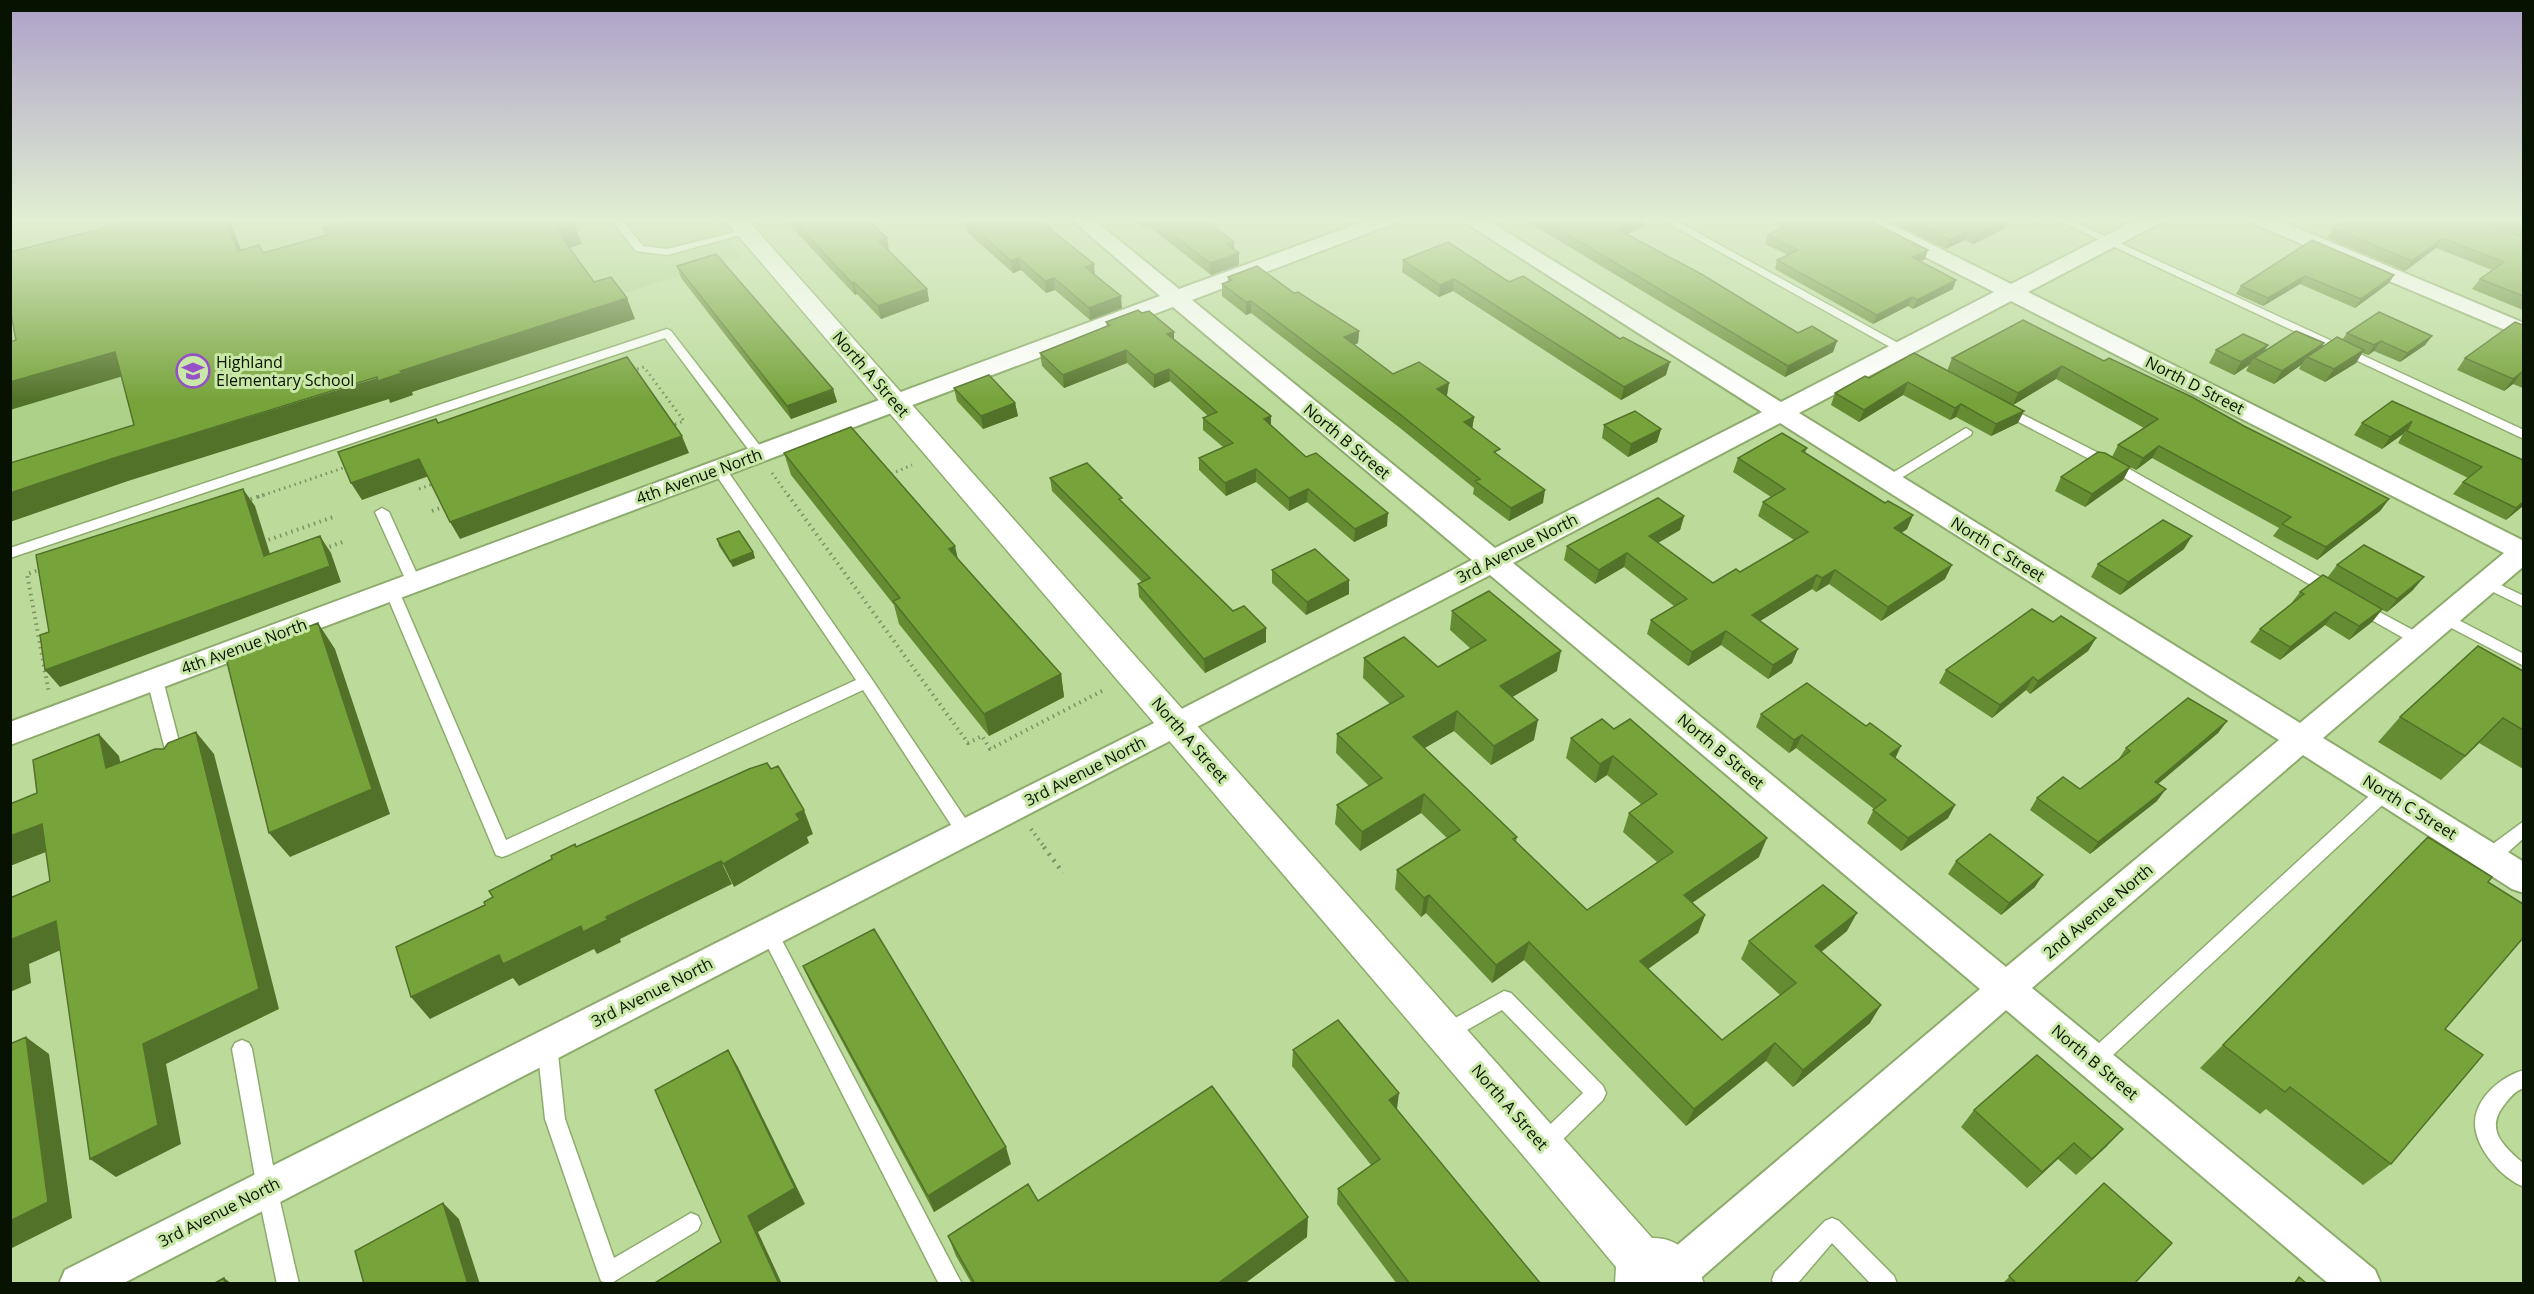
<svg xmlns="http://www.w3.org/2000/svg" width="2534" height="1294" viewBox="0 0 2534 1294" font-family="'Open Sans',sans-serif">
<rect width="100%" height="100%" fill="#bcdb9b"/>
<path fill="#aed189" d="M11 219H708L741 257 11 484Z"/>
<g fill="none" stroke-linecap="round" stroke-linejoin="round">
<g stroke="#8dab6c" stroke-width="3">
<path id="service" d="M343 219H383L359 225Z
M611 219H621L643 246 667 249 747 229 752 232 667 255 636 251Z
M1661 219H1673L1909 349 1907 352H1899Z
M2055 219H2068L2524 430V439Z
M667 329 671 331 764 451 766 454 764 457H754L665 338 10 558V548Z
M2002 404 2124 466 2338 587 2340 591 2338 595H2328L2114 472 1998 411V405Z
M1966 428 1972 432 1971 435 1893 483H1883L1881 480Z
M719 465 724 466 871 678 971 827 973 832 971 837 965 839 959 837 863 690 508 855 502 857 496 855 385 591 392 586 399 591 506 840 856 680 712 469Z
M382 508 389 512 421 583 419 586H409L407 583 375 512Z
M2486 578 2524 596V607L2481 586 2479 583Z
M2359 601 2424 636 2426 640 2424 644H2414L2354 610 2352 606Z
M2445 613 2524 654V666L2440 622 2438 618Z
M155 674 160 676 163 680 184 761 182 765H170L168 761 147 680 150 676Z
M2385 785 2391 787 2393 792 2391 797 2100 1067 2093 1070 2086 1067 2083 1061 2086 1055 2379 787Z
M2524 821V838C2513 847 2496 867 2482 862L2479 857 2482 852Z
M769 924 775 927 962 1284H939L760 932 763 927Z
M1504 991 1511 993 1603 1086 1606 1093 1603 1100 1550 1152 1543 1155 1536 1152 1533 1145 1536 1138 1583 1093 1502 1010 1446 1042 1439 1039 1437 1033 1439 1027Z
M547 1036 554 1039 557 1045 565 1119 614 1258 691 1213 698 1216 701 1223 698 1230 610 1284 601 1281 598 1273 545 1119 537 1045 540 1039Z
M242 1040 249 1043 252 1049 277 1188 299 1284H277L257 1188 232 1049 235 1043Z
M2524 1070V1088C2515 1091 2510 1097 2505 1104 2484 1129 2503 1146 2524 1164V1187C2501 1178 2474 1147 2475 1122 2476 1097 2502 1076 2524 1070Z
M1832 1218 1839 1221 1894 1276 1897 1284H1871L1832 1243 1797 1284H1774L1772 1280 1775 1272 1825 1221Z"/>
</g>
<g stroke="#8dab6c" stroke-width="4">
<path id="minor" d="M1071 219H1093L1179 289 1370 219H1398L1395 223 1192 300 1495 548 1762 412 1466 223 1463 219H1486L1781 402 1994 292 1859 223 1856 219H1881L2011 284 2138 219H2163L2160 223 2028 292 2524 541V566L2323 738 2524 862V893L2512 889 2303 755 2032 988 2375 1270 2381 1284H2329L2006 1010 1694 1284H1660L1656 1272 1662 1258 1980 989 1490 575 122 1284H59L65 1270 1166 717 1472 560 1173 307 10 745V722L1160 296ZM2011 301 2504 553 2300 723 1799 413ZM1780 423 2279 740 2006 967 1513 563Z
M2249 219H2276L2524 323V338L2252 223Z"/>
</g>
<g stroke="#8dab6c" stroke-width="3">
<path id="tertiary" d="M724 219H747L1652 1238C1681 1237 1696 1259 1704 1284H1615L1616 1267 1527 1160Z"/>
</g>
<path stroke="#7b9263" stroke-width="3" stroke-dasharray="1.5 4" stroke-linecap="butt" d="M632 371 644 367 684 421 670 426
M772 473 789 497
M891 474 912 465
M419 489 436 483
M258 497 349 466"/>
<path stroke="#7b9263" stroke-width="4" stroke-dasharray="1.5 4.5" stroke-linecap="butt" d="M788 495 968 743 982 736 990 749 1104 690
M245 501 263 495
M432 511 445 506
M263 542 333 517
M324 549 345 541
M42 569 27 574 49 693
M1031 829 1045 848"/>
<path stroke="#7b9263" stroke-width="4.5" stroke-dasharray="2 6" stroke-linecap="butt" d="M1044 847 1063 873"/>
<use href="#service" fill="#fff" fill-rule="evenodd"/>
<use href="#minor" fill="#fff" fill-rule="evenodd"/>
<use href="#tertiary" fill="#fff" fill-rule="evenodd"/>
</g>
<path fill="#668c33" d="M784 219H867L889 251 927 289 929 301 881 319 857 294 855 295Z
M967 219H1038L1095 275 1122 308 1090 320 1055 290 1046 293 1021 270 1013 273 967 232 965 220 968 219Z
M1132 219H1203L1239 253V265L1211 275 1148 226 1143 228Z
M1523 219H1646L1644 227 1627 234 1798 333 1837 341 1833 352 1785 377Z
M1766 219H1866L1925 259 1920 261 1953 289 1913 309 1908 306 1873 324 1775 269 1777 260 1788 255 1765 244 1768 235 1783 227Z
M1885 219H2008L2006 228 1973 244 1965 240 1946 249Z
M2394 219H2523V310L2472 289 2480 279 2492 270 2436 248 2405 271 2327 238 2333 228 2389 222Z
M2312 240 2394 275 2389 283 2355 308 2300 284 2263 306 2236 294 2241 286Z
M1403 260 1509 282 1620 339 1666 375 1621 400 1453 291 1439 297 1402 272Z
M677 266 833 389 837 402 791 419 681 278Z
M1228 277 1294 293 1359 331 1358 343 1354 345 1393 374 1447 396H1446L1474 417 1472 429 1543 503 1509 521 1473 494 1474 488 1400 428 1251 313 1246 315 1222 296V284L1228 281Z
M1142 313 1174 332V339L1271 416V426L1387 526 1354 542 1307 502 1289 511 1256 482 1226 496 1199 470V458L1223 447 1203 430V418L1208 416 1170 381 1154 388 1127 363 1064 388 1042 366 1040 353 1107 327 1106 322Z
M2523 325V388L2513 384 2504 391 2457 370 2465 358Z
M2347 333 2432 336 2425 345 2400 362 2374 351 2368 355 2362 353 2356 363 2325 382 2299 369 2301 365 2274 384 2246 371 2249 365 2234 375 2209 363 2216 350 2268 345 2265 350 2324 343 2321 348 2342 340Z
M1914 353 2018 423 1991 436 1956 417 1950 420 1903 395 1859 422 1831 405 1835 393 1869 378Z
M1952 358 2104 361 2244 426 2389 499 2380 511 2317 560 2273 536 2279 528 2152 458 2136 470 2130 467 2123 480 2085 507 2055 491 2061 477 2112 457 2118 445 2144 428 2056 379 2013 405 1947 371Z
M954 388 1015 403 1018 416 983 429 957 401Z
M2392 401 2523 460V506L2506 520 2453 494 2463 482 2468 478 2398 443 2403 434 2382 449 2354 435 2362 423Z
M1604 425 1661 429 1657 442 1628 457 1602 438Z
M1807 448 1805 453 1885 503 1913 515 1907 529 1901 533 1945 579 1881 621 1829 584 1816 592 1812 589 1760 621 1792 663 1768 679 1721 645 1688 666 1647 634 1651 620 1674 606 1624 567 1595 584 1564 560 1567 546 1684 516 1680 530 1658 543 1713 583 1740 572 1794 540 1758 516 1763 502 1771 497 1733 472 1738 458Z
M784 453 958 559 1061 674 1064 697 989 736 899 624 894 605 791 475Z
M1050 478 1122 503 1233 611 1266 642 1205 673 1139 597 1138 584 1142 582 1052 491Z
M717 539 753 552 755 558 733 567 719 546Z
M2184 549 2120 595 2091 577 2098 564Z
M2337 565 2413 590 2387 612 2382 610 2372 622 2349 640 2325 625 2280 660 2250 642 2260 629 2290 605 2300 592 2327 578Z
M1272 570 1349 594 1306 615 1272 583Z
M1452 611 1557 671 1512 697 1534 740 1491 765 1454 731 1424 748 1517 837 1516 842 1587 910 1657 862 1623 832 1629 813 1641 804 1607 775 1595 783 1566 758 1571 738 1602 719 1759 857 1692 903 1705 915 1698 933 1648 969 1722 1040 1780 995 1741 959 1749 941 1847 931 1821 952 1870 1023 1793 1087 1766 1061 1686 1126 1524 960 1492 983 1426 913 1421 917 1395 889 1397 870 1447 838 1421 813 1360 851 1335 824 1337 805 1369 786 1336 753 1337 734 1390 704 1363 678 1364 658 1438 667 1471 649 1450 630Z
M2053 622 2096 638 2088 651 2030 694 2026 690 1992 718 1939 683 1946 670Z
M2523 671V769L2479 743 2441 780 2378 742 2400 717Z
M1761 714 1895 759 1955 805 1948 818 1901 851 1867 823 1874 809 1796 748 1789 753 1756 727Z
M2227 721 2218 733 2158 784 2157 801 2090 854 2030 810 2037 798 2080 789 2118 760 2126 748Z
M2428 837 2488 882 2445 1029 2391 1164 2363 1185 2266 1109 2260 1114 2200 1068Z
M1956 861 2035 887 2001 915 1948 874Z
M803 966 1011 1164 934 1212 811 984Z
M1293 1050 1396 1109 1541 1284H1397L1337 1204 1338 1189 1371 1165 1292 1066Z
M1974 1110 2107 1146 2076 1175 2058 1159 2027 1188 1961 1127Z
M2104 1183 2134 1284H2002Z
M1038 1201 1307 1237 1244 1284H972L956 1256 948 1236Z"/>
<path fill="#537229" d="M225 219H229L250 272 238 251Z
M1142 219H1148V226L1143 228Z
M1640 219H1646L1644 227 1614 239 1617 229Z
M2010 219 2006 228 1973 244 1976 234Z
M574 223 582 244 564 250 556 229Z
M1969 231 1965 240 1946 249 1950 240Z
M887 238 889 250 881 253 879 241Z
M2443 238 2436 248 2405 271 2412 261Z
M1234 242V253L1227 244Z
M1928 250 1925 259 1909 267 1912 257Z
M1239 253V265L1211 275 1210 263Z
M1019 258 1021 270 1013 273 1011 261Z
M1094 264 1095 275 1085 267Z
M2394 275 2389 283 2355 308 2361 299Z
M2305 276 2300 284 2263 306 2268 298Z
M1054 278 1055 290 1046 293 1045 281Z
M1454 279 1453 291 1439 297 1440 285Z
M1956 280 1953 289 1913 309 1917 300Z
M854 282 857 294 855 295 852 283Z
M927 289 929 301 881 319 878 306Z
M1121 296 1122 308 1090 320 1089 308Z
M1912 297 1908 306 1873 324 1877 315Z
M627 298 635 319 412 392 413 395 390 403 389 399 128 481 10 522V493L111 459 400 371Z
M1251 301V313L1246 315V302Z
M1359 331 1358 343 1343 350 1344 337Z
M1174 332V344L1167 334Z
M2432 336 2425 345 2400 362 2407 353Z
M1837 341 1833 352 1785 377 1788 366Z
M2381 341 2374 351 2368 355 2374 345Z
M2324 343 2316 356 2307 357 2301 365 2274 384 2282 371Z
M2268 345 2260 358H2254L2249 365 2234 375 2241 362Z
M1126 350 1127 363 1064 388 1063 375Z
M2364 350 2356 363 2325 382 2334 369Z
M115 352 130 374 10 410V382Z
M1670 362 1666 375 1621 400 1624 387Z
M2062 366 2056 379 2013 405 2018 393Z
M1169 369 1170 381 1154 388V375Z
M2522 372 2513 384 2504 391 2513 379Z
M1908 382 1903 395 1859 422 1864 410Z
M1449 383 1447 396 1435 401 1437 389Z
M833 389 837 402 791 419 787 406Z
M1015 403 1018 416 983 429 981 416Z
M1961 404 1956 417 1950 420 1955 408Z
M2024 411 2018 423 1991 436 1996 424Z
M1271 416V429L1264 419Z
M1474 417 1472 430 1464 422Z
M2412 421 2403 434 2382 449 2390 437Z
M1661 429 1657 442 1628 457 1631 444Z
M682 436 689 453 460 539 450 522Z
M2159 446 2152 458 2136 470 2143 458Z
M419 459 429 476 362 500 351 483Z
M2130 467 2123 480 2085 507 2092 494Z
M1256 469V482L1226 496 1225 483Z
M243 489 255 506 276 573 264 556Z
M1308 489 1307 502 1289 511V498Z
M1545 490 1543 503 1509 521 1511 508Z
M2389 499 2380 511 2317 560 2326 547Z
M2523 502V506L2506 520 2516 508Z
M1388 513 1387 526 1354 542 1355 529Z
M1913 515 1907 529 1888 542 1894 528Z
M1684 516 1680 530 1645 550 1649 536Z
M320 536 331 553 341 582 60 687 45 670Z
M2192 536 2184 549 2120 595 2128 582Z
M955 546 960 568 949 549Z
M753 552 755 558 733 567 730 561Z
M1627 553 1624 567 1595 584 1599 570Z
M1952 565 1945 579 1881 621 1888 607Z
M1835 570 1829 584 1816 592 1822 578Z
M1817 575 1812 589 1747 629 1752 615Z
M2424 577 2413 590 2387 612 2397 599Z
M1349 580V594L1306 615 1307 602Z
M2382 609 2372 622 2349 640 2359 626Z
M2335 612 2325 625 2280 660 2290 647Z
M318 623 335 649 390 814 290 857 269 833Z
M1266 628V642L1205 673 1204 659Z
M1726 631 1721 645 1688 666 1692 652Z
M2096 638 2088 651 2030 694 2038 681Z
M1798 649 1792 663 1768 679 1773 665Z
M1561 651 1557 671 1497 706 1500 686Z
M1061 674 1064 697 989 736 984 714Z
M2033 677 2026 690 1992 718 2000 705Z
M1457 711 1454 731 1411 756 1413 737Z
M2503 718 2479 743 2441 780Z
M1538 720 1534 740 1491 765 1494 746Z
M2227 721 2218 733 2146 794 2155 782Z
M196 732 214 754 279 1009 166 1064 181 1144 116 1177 90 1159 143 1044Z
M99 734 119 756 126 790 106 768Z
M1802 735 1796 748 1789 753 1794 740Z
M1901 746 1895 759 1890 754Z
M1613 756 1607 775 1595 783 1600 764Z
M2166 789 2157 801 2090 854 2098 842Z
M1424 794 1421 813 1360 851 1362 832Z
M1955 805 1948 818 1901 851 1908 838Z
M804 810 813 834 807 837 809 843 734 887 723 864 796 814Z
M42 824 64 845 10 866V836Z
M1767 838 1759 857 1677 913 1684 895Z
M721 861 732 884 620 939 621 942 597 954 594 949 519 986 513 978 430 1019 411 997 499 955 606 917Z
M2043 875 2035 887 2001 915 2009 903Z
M1429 895 1426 913 1421 917 1424 898Z
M1857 913 1847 931 1805 965 1815 946Z
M1705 915 1698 933 1634 979 1640 961Z
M56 921 79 942 29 964 31 983 10 992V940Z
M1529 942 1524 960 1492 983 1496 965Z
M1881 1005 1870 1023 1793 1087 1803 1070Z
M26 1037 49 1054 72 1218 10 1249V1221Z
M1775 1043 1766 1061 1686 1126 1694 1109Z
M728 1050 738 1067 805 1204 758 1232 782 1284H779L748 1216Z
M1399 1093 1397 1109 1389 1100Z
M2123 1129 2107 1146 2076 1175 2092 1159Z
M2074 1143 2058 1159 2027 1188 2042 1172Z
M1006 1147 1011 1164 934 1212 928 1196Z
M443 1203 459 1219 480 1284H468Z
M1308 1217 1307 1237 1244 1284H1217Z
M224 1278 232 1284H225Z"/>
<path fill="#77a33b" stroke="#537229" stroke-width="1.5" d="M139 219H225L238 251 259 245 263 253 327 235 323 228 357 219H570L574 223 556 229 594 282 611 277 627 298 400 371 402 373 378 381 377 377 111 459 10 493V463L134 425 115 352 10 382V342L16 340 10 308V252Z
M792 219H867L887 238 879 241 927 289 878 306 854 282 852 283Z
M970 219H1038L1094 264 1085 267 1121 296 1089 308 1054 278 1045 281 1019 258 1011 261 965 220Z
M1152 219H1203L1234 242 1227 244 1239 253 1210 263Z
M1542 219H1640L1617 229 1703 275 1798 333 1812 326 1837 341 1788 366Z
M1786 219H1866L1928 250 1912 257 1956 280 1917 300 1912 297 1877 315 1777 260 1798 250 1768 235 1793 222Z
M1907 219H2010L1976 234 1969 231 1950 240Z
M2349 219H2381L2389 222 2394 219H2476L2523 238V296L2480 279 2504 262 2443 238 2412 261 2333 228Z
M2500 219H2523V228Z
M2312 240 2394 275 2361 299 2305 276 2268 298 2241 286Z
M1448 242 1509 282 1523 276 1620 339 1623 337 1670 362 1624 387 1454 279 1440 285 1403 260Z
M716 254 833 389 787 406 677 266Z
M1257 266 1294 293 1298 292 1359 331 1344 337 1393 374 1419 362 1449 383 1437 389 1474 417 1464 422 1500 449 1494 452 1545 490 1511 508 1475 481 1480 479 1401 415 1251 301 1246 302 1222 284 1232 280 1228 277Z
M1138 310 1142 313 1149 311 1174 332 1167 334 1271 416 1264 419 1306 457 1316 453 1388 513 1355 529 1308 489 1289 498 1256 469 1225 483 1199 458 1233 443 1203 418 1217 412 1169 369 1154 375 1126 350 1063 375 1040 353 1110 325 1106 322Z
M2379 312 2432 336 2407 353 2381 341 2374 345 2347 333Z
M2023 320 2104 361 2109 358 2192 397 2244 426 2389 499 2326 547 2282 524 2291 517 2159 446 2143 458 2118 445 2158 419 2062 366 2018 393 1952 358Z
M2515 322 2523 325V373L2522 372 2513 379 2465 358Z
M2296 331 2324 343 2282 371 2254 358Z
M2243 334 2268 345 2241 362 2216 350Z
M2337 337 2364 350 2334 369 2307 357Z
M1914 353 2024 411 1996 424 1961 404 1955 408 1908 382 1864 410 1835 393 1865 376 1869 378Z
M627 357 682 436 450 522 419 459 351 483 338 452 436 419 438 423Z
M989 375 1015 403 981 416 954 388Z
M2392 401 2523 460V502L2516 508 2463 482 2482 467 2407 431 2412 421 2390 437 2362 423Z
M1635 411 1661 429 1631 444 1604 425Z
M851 427 955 546 949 549 1061 674 984 714 893 601 900 598 784 453Z
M1782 433 1807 448 1802 451 1885 503 1888 501 1913 515 1894 528 1952 565 1888 607 1835 570 1822 578 1817 575 1752 615 1798 649 1773 665 1726 631 1692 652 1651 620 1687 599 1627 553 1599 570 1567 546 1658 498 1684 516 1649 536 1713 583 1736 569 1740 572 1808 532 1763 502 1785 489 1738 458Z
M2098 452 2105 453 2130 467 2092 494 2061 477Z
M1087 463 1122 498 1119 499 1233 611 1244 606 1266 628 1204 659 1138 584 1150 578 1050 478Z
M243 489 264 556 320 536 330 566 45 670 40 635 49 632 36 555Z
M2163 520 2192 536 2128 582 2098 564Z
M739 531 753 552 730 561 717 539Z
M2364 545 2424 577 2397 599 2337 565Z
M1315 549 1349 580 1307 602 1272 570Z
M2323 575 2382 609 2359 626 2335 612 2290 647 2260 629 2304 594 2300 592Z
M1489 591 1561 651 1500 686 1538 720 1494 746 1457 711 1413 737 1517 837 1513 839 1587 910 1673 852 1629 813 1657 794 1613 756 1600 764 1571 738 1602 719 1614 729 1630 719 1767 838 1684 895 1705 915 1640 961 1722 1040 1796 983 1749 941 1823 885 1857 913 1815 946 1881 1005 1803 1070 1775 1043 1694 1109 1529 942 1496 965 1429 895 1424 898 1397 870 1460 830 1424 794 1362 832 1337 805 1382 778 1337 734 1404 696 1364 658 1404 637 1438 667 1486 640 1452 611Z
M2032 609 2053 622 2061 616 2096 638 2038 681 2033 677 2000 705 1946 670Z
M318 623 372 789 269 833 226 658Z
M2478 646 2523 671V730L2503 718 2465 756 2400 717Z
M1807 683 1866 726 1870 723 1901 746 1890 754 1955 805 1908 838 1873 810 1886 800 1802 735 1794 740 1761 714Z
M2188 698 2227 721 2155 782 2166 789 2098 842 2037 798 2063 777 2080 789 2130 751 2126 748Z
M196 732 259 989 143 1044 158 1125 90 1159 56 921 10 940V898L50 881 42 824 10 836V804L37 793 33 760 99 734 106 768 155 749H164L168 743Z
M767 763 771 769 778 766 804 810 796 814 800 820 723 864 721 861 606 917 607 920 583 932 581 926 503 964 499 955 411 997 396 947 485 905 484 902 493 897 489 891 552 859 551 856 575 844 576 847 749 769Z
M1990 834 2043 875 2009 903 1956 861Z
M2428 837 2492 877 2488 882 2523 904V938L2445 1029 2483 1055 2391 1164 2290 1087 2285 1092 2223 1045Z
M874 929 1006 1147 928 1196 803 966Z
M1338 1020 1399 1093 1389 1100 1541 1284H1410L1338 1189 1380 1159 1293 1050Z
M26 1037 48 1202 10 1221V1044Z
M728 1050 795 1188 748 1216 779 1284H653L721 1242 655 1090Z
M2037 1055 2123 1129 2092 1159 2074 1143 2042 1172 1974 1110Z
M1212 1086 1308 1217 1217 1284H975L948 1236 1028 1184 1038 1201Z
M2104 1183 2172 1243 2134 1284H2017L2009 1276Z
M443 1203 468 1284H364L355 1251Z
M2299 1277 2307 1284H2294Z
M224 1278 225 1284H213Z"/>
<linearGradient id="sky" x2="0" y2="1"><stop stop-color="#ada0c8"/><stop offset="0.55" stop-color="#e1efd2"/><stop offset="1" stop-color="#e1efd2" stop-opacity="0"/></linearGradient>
<rect width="2534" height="400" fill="url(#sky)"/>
<defs>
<g id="school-ring" transform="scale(1.725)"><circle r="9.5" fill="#c9e8a7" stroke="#9651c6" stroke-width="1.5"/><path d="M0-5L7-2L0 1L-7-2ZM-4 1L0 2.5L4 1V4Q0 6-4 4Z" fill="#9651c6"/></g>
</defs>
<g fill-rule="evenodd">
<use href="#school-ring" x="193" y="371"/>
</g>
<g text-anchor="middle" stroke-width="6" stroke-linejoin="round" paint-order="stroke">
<g font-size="16" fill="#081200" stroke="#c9e8a7" text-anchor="start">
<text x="216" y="368">Highland<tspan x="216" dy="18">Elementary School</tspan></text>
</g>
<g font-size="16" fill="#081200" stroke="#c9e8a7">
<text transform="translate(871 374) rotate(49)" y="6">North A Street</text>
<text transform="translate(2195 385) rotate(27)" y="6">North D Street</text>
<text transform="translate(1347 441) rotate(40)" y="6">North B Street</text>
<text transform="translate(699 476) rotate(-20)" y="6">4th Avenue North</text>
<text transform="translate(1517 548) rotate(-27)" y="6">3rd Avenue North</text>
<text transform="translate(1998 549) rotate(32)" y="6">North C Street</text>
<text transform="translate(244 646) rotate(-20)" y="6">4th Avenue North</text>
<text transform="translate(1190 740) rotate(49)" y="6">North A Street</text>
<text transform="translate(1721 751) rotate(40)" y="6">North B Street</text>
<text transform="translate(1085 771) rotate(-27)" y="6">3rd Avenue North</text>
<text transform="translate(2410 807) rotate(32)" y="6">North C Street</text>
<text transform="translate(2098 911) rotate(-40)" y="6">2nd Avenue North</text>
<text transform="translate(652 992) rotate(-27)" y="6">3rd Avenue North</text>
<text transform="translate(2095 1062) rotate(40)" y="6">North B Street</text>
<text transform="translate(1510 1107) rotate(49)" y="6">North A Street</text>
<text transform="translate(219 1212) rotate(-27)" y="6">3rd Avenue North</text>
</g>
</g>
<rect width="2534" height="1294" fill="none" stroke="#081200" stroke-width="24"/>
</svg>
